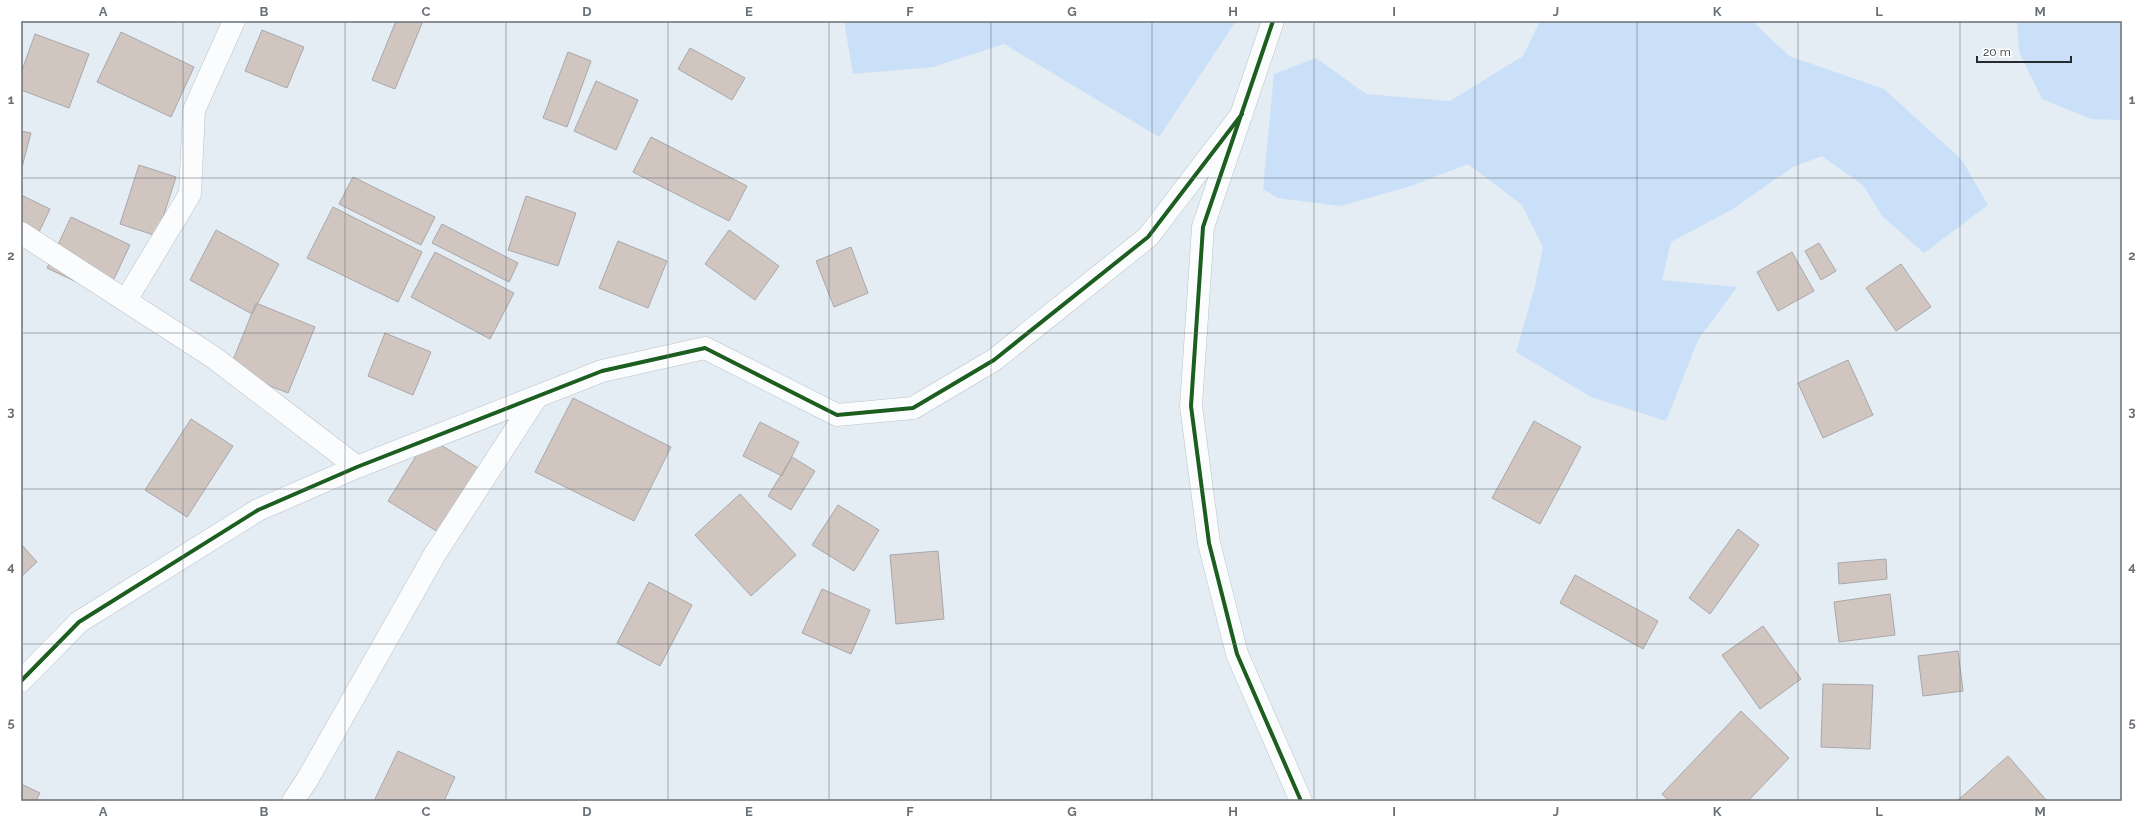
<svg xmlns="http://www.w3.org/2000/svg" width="2143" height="822" viewBox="0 0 2143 822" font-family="Raleway,sans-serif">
<rect width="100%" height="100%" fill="#e4ecf4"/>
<path fill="#cae0f8" d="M844 21H1236L1159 137 1004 44 933 67 853 74Z
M1540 21H1752L1789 56 1884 89 1962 160 1988 205 1924 253 1882 216 1863 185 1822 156 1793 167 1733 209 1671 242 1662 280 1737 287 1698 340 1666 421 1591 397 1516 352 1535 286 1543 247 1522 205 1468 164 1408 187 1340 206 1278 198 1263 189 1274 74 1316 58 1366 94 1450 101 1523 56Z
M2017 21H2122V120L2091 119 2042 99 2019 52Z"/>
<path fill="#d1c5c0" stroke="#a8a8aa" d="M396 21H423L395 89 372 80Z
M262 30 304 47 287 88 245 71Z
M121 32 194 67 171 117 97 82Z
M35 34 89 54 69 108 21 90V73Z
M690 48 745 78 732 100 678 69Z
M568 52 591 61 567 127 543 118Z
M596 81 638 100 616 150 574 131Z
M21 131 31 133 22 167 21 166Z
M651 137 747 186 729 221 633 172Z
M139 165 176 177 157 236 120 224Z
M353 177 435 217 421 245 339 204Z
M21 195 50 209 30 251 21 246Z
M526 196 576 213 558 266 508 250Z
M333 207 422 252 398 302 307 258Z
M71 217 130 245 106 296 47 268Z
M442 224 518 263 509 282 432 243Z
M216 230 279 264 252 314 190 280Z
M729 230 779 266 755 300 705 264Z
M618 241 667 261 648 308 599 288Z
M1819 243 1836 271 1821 280 1805 251Z
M851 247 868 293 834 307 816 261Z
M435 252 514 293 490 339 411 297Z
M1792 252 1814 291 1778 311 1757 272Z
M1901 264 1931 307 1896 331 1866 288Z
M256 303 315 327 288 393 229 370Z
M385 333 431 352 413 395 368 376Z
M1848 360 1873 415 1823 438 1798 383Z
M573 398 671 447 634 521 535 472Z
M191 419 233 446 187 517 145 490Z
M1534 421 1581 447 1540 524 1492 498Z
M760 422 799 442 782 476 743 456Z
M428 437 478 468 438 532 388 501Z
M792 457 815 471 791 510 768 496Z
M740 494 796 555 751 596 695 535Z
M838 505 879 530 854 571 812 545Z
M1738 529 1759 545 1710 614 1689 598Z
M21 544 37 562 21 577Z
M938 551 944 619 896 624 890 555Z
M1886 559 1887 579 1839 584 1838 563Z
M1575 575 1658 621 1643 649 1560 603Z
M649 582 692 605 660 666 617 643Z
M822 589 870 610 851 654 802 633Z
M1890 594 1895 635 1839 642 1834 602Z
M1763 626 1801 679 1760 709 1722 655Z
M1958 651 1963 691 1923 696 1918 656Z
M1823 684 1873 685 1870 749 1821 747Z
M1741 711 1789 758 1748 801H1669L1662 794Z
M398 751 455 777 444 801H374Z
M2008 756 2047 801H1957Z
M21 784 40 793 36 801H21Z"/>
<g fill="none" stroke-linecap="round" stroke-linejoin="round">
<g stroke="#bcc2c9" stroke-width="23">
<path id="minor" d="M1273 21 1203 227 1191 406 1209 543 1237 654 1301 801
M21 233 213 357 357 467
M126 300 190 194 194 110 234 21
M21 681 79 622 258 510 357 467 602 371 705 348 837 415 913 408 994 360 1148 237 1242 114
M293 801 307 780 435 554 536 398"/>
</g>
<use href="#minor" stroke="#fbfcfd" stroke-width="22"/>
<g stroke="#fff" stroke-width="6">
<path id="cycleway" d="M1273 21 1203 227 1191 406 1209 543 1237 654 1301 801
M21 681 79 622 258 510 357 467 602 371 705 348 837 415 913 408 994 360 1148 237 1242 114"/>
</g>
<use href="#cycleway" stroke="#1b5e20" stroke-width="4"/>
</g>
<path fill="none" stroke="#686f75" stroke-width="1" stroke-opacity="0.55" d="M183 21V801M345 21V801M506 21V801M668 21V801M829 21V801M991 21V801M1152 21V801M1314 21V801M1475 21V801M1637 21V801M1798 21V801M1960 21V801M21 178H2122M21 333H2122M21 489H2122M21 644H2122"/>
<rect width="2143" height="822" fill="none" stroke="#ffffff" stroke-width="44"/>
<path d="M1977 56v6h94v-6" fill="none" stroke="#262b31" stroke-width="2"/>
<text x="1983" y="56" font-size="12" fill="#262b31" stroke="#ffffff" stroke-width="3" paint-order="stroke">20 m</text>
<rect x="22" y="22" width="2099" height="778" fill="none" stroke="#686f75" stroke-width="1.5"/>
<g font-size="13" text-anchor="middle" font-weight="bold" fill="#686f75">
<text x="103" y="16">A</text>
<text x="264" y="16">B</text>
<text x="426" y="16">C</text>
<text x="587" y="16">D</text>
<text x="749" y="16">E</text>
<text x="910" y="16">F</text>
<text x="1072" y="16">G</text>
<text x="1233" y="16">H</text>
<text x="1394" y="16">I</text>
<text x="1556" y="16">J</text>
<text x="1717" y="16">K</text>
<text x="1879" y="16">L</text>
<text x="2040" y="16">M</text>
<text x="11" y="104">1</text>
<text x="2132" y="104">1</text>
<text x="11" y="260">2</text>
<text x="2132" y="260">2</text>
<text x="11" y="416">3</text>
<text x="2132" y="416">3</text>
<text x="11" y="571">4</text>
<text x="2132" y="571">4</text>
<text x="11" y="727">5</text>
<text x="2132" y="727">5</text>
<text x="103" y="816">A</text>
<text x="264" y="816">B</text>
<text x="426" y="816">C</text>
<text x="587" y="816">D</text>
<text x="749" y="816">E</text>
<text x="910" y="816">F</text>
<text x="1072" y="816">G</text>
<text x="1233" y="816">H</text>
<text x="1394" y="816">I</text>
<text x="1556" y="816">J</text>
<text x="1717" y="816">K</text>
<text x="1879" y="816">L</text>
<text x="2040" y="816">M</text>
</g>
</svg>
